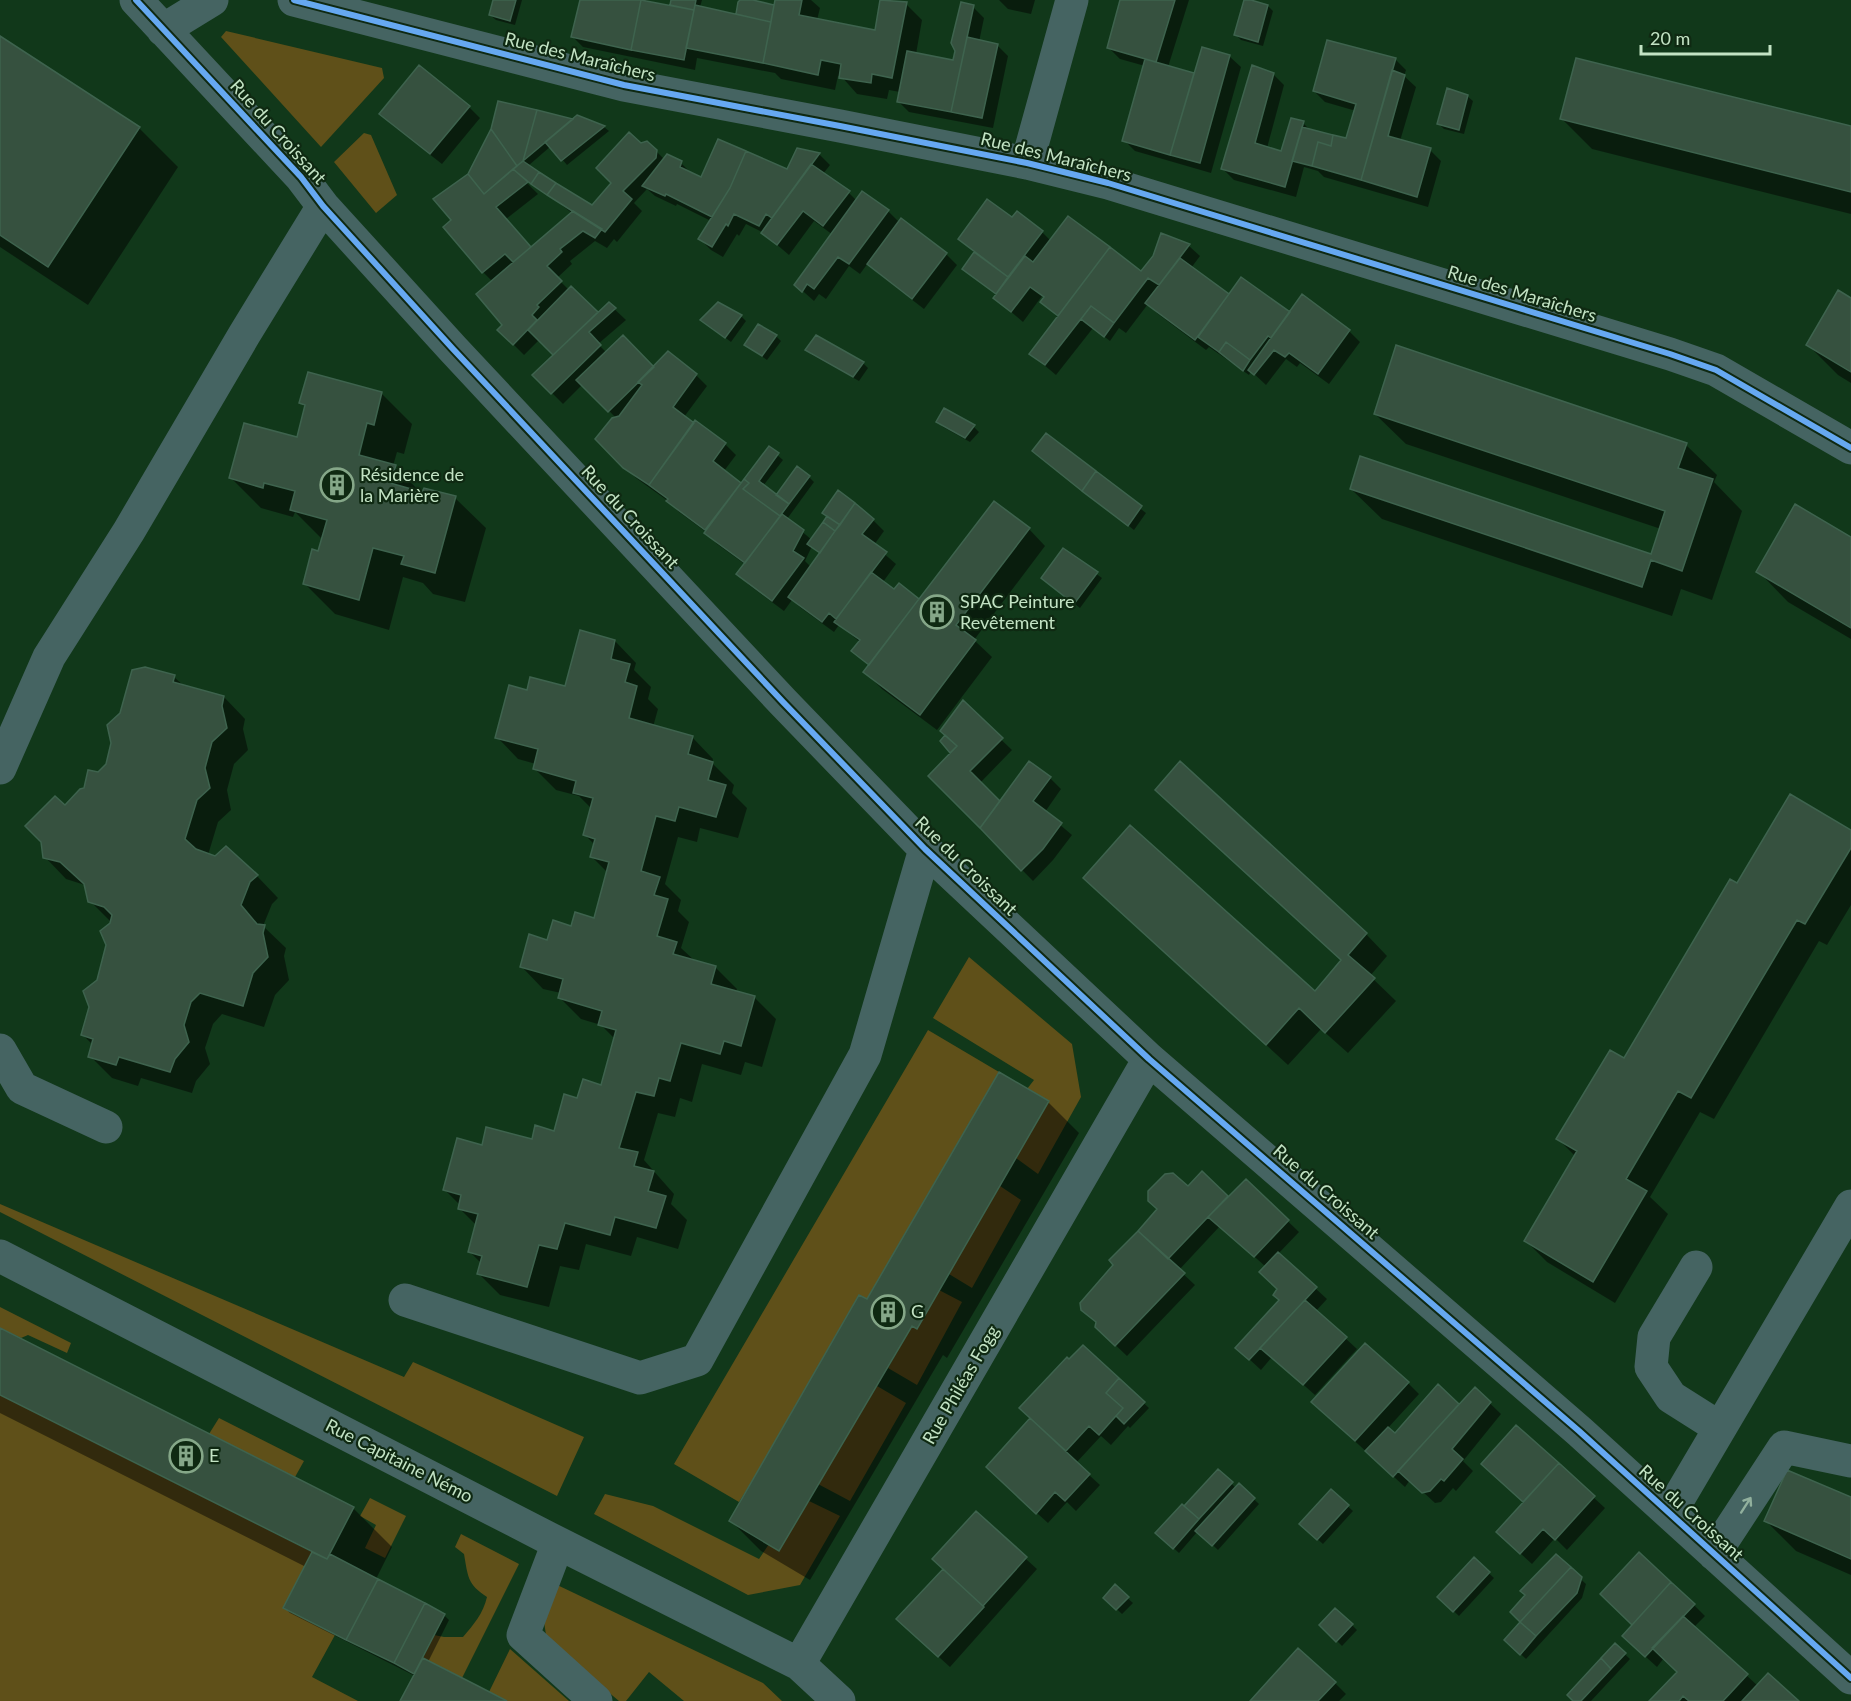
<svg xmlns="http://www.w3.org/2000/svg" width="1851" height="1701" viewBox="0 0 1851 1701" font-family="Lato,sans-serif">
<rect width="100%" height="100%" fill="#11381a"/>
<path fill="#5f5019" d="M226 31 382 68 384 78 321 147 221 37Z
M364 133 371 135 397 195 376 213 334 162Z
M969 957 1072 1044 1081 1097 1038 1174 1016 1158 1049 1101 1027 1089 1034 1080 933 1018Z
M928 1030 999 1072 867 1299 739 1502 674 1464Z
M1000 1186 1021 1200 972 1288 949 1274Z
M0 1204 404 1377 413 1362 584 1437 557 1496 0 1212Z
M939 1290 962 1302 917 1385 888 1368 912 1326 917 1329Z
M0 1307 71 1343 67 1353 28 1335 21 1338 0 1328Z
M877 1386 906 1403 850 1501 818 1484Z
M0 1395 312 1552 284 1608 335 1635 312 1677 358 1701H0Z
M219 1418 304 1461 295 1477 209 1434Z
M605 1494 653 1506 759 1559 769 1544 779 1550 809 1501 840 1516 800 1585 748 1595 594 1514Z
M370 1498 406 1516 385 1558 365 1548 376 1525 360 1516Z
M461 1534 519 1564 462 1678 423 1658 434 1635 444 1637H463C474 1624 483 1614 487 1597 467 1584 468 1576 464 1554L455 1547Z
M553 1583 763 1683 782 1701H684L649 1672 626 1701H619L564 1655 546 1635 542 1608Z
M510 1649 569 1701H507L489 1692Z"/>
<path fill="#0007" fill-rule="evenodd" d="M494 0H522L515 25 496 20 490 15Z
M582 0H644L674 7 671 4 673 0H702L700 7 741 17 738 13 743 0 775 7 776 0H811L820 8 817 20 876 31 882 0 906 4 922 20 916 54 954 62 973 7 984 18 979 42 997 45 1008 56 993 128 909 112 898 101 900 92 889 90 887 99 857 94 841 76H838L835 90 781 79 775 73 697 58 695 70 583 47 572 36Z
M999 0H1035L1031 14 1008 9Z
M1122 0H1189L1168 67 1195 74 1229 56 1241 67 1211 173 1135 151 1124 140 1145 66 1120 59 1109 48Z
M1245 0 1268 6 1273 11 1263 46 1241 40 1236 35Z
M0 38 139 128 178 167 88 305 0 247Z
M1395 59 1406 70 1404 76 1416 87 1400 141 1430 150 1441 161 1428 207 1324 177 1318 171 1304 167 1296 197 1234 180 1223 169 1273 74 1284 85 1267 148 1282 152 1303 123 1311 131 1347 140 1356 111 1325 102 1314 91Z
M1467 96 1473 101 1464 134 1444 129 1439 124Z
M469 107 480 118 442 164 392 125 381 114Z
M1562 119 1851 128V214L1592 149Z
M604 127 609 131 567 165 551 146 528 166 592 207 613 183 640 144 656 151 665 160 681 163 692 174 702 179 788 171 819 154 830 165 823 174 849 193 857 201 888 211 899 222 946 254 957 265 924 309 880 275 868 263 860 274 849 266 826 299 819 294 814 301 796 285 833 235 814 221 789 255 762 232 746 224 739 236 737 234 723 257 711 250 700 239 711 221 677 204 676 206 655 196 647 189 634 203 642 211 617 242 614 239 607 248 595 241 570 261 572 264 557 278 569 290 571 288 598 314 609 304 626 320 598 344 607 353 654 369 668 353 696 375 707 386 684 417 725 444 736 455 724 471 741 485 769 448 783 460 763 486 777 497 809 477 814 482 787 519 812 540 855 504 873 520 884 531 874 545 896 564 883 582 895 591 919 602 1029 529 1045 546 974 640 992 657 937 730 882 689 865 672 870 666 853 651 860 642 839 625 834 632 801 608 792 600 784 611 749 585 738 574 746 565 717 544 706 532 679 512 668 501 636 478 597 439 616 418 583 384 563 404 534 375 555 355 539 340 524 355 499 330 504 325 493 282 483 272 453 220 469 175 492 130ZM523 176 572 213 532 249 506 219 538 194 522 178ZM812 546 821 553 811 567 805 561Z
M1013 219 1042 232 1051 241 1141 273 1154 257 1161 235 1189 246 1200 256 1191 268 1230 296 1290 314 1303 297 1349 331 1360 342 1329 384 1300 363 1297 367 1286 359 1266 385 1251 371 1249 375 1209 347 1206 350 1158 314 1148 304 1126 333 1119 328 1110 341 1093 328 1056 375 1031 354 1059 318 1042 302 1044 298 1042 296 1023 322 995 298 997 295 969 274 975 253 960 238Z
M1851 299V383L1838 375 1808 345Z
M718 304 741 316 746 321 731 342 707 324Z
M776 336 781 341 767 360 746 345Z
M807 350 863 363 868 368 859 381 812 355Z
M381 393 412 424 404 454 397 452 393 466 423 494 455 498 486 528 465 602 433 594 423 583 403 577 389 630 335 614 305 584 319 553 323 540 295 512 293 517 261 508 231 478 298 439 306 408 301 403Z
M944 410 974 427 979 432 970 442 943 427 938 422Z
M1375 414 1686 445 1717 475 1714 482 1742 511 1712 600 1681 589 1672 616 1382 519 1351 489 1651 556 1661 529 1406 444Z
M1046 435 1146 513 1134 530 1039 456Z
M1851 539V639L1788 602 1758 571Z
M1063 550 1102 578 1080 608 1048 583Z
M615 641 636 663 634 670 651 687 648 699 658 709 653 727 692 737 713 759 712 763 734 785 732 793 747 808 738 838 700 828 697 842 678 837 665 884 681 900 678 911 689 922 681 948 695 961 715 967 737 989 736 992 754 997 776 1019 762 1067 745 1062 741 1075 702 1064 692 1102 680 1098 675 1117 658 1113 644 1160 674 1194 671 1204 687 1220 678 1249 637 1237 631 1256 586 1244 579 1270 560 1266 549 1307 500 1295 478 1273 481 1263 470 1252 477 1226 459 1208 460 1205 445 1190 483 1147 533 1141 555 1132 578 1100 602 1087 615 1039 601 1025 581 1019 560 998 561 993 543 989 522 967 548 942 572 928 595 920 608 873 592 857 595 845 585 835 592 809 579 796 556 790 535 769 536 764 518 759 497 737 528 692 566 688Z
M174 677 184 686 224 697 245 719 243 729 248 750 234 764 227 790 231 810 218 822 208 855 257 876 278 898 272 904 263 926 286 948 284 956 289 980 275 995 264 1027 222 1014 213 1024 205 1048 210 1064 196 1081 192 1093 141 1078 138 1086 112 1078 90 1056 93 1045 83 1035 112 923 90 901 85 885 66 879 45 857 65 807 99 774Z
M963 703 1012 750 980 783 1000 804 1030 763 1050 778 1061 789 1045 812 1072 835 1053 860 1033 881 930 776 953 753 942 741Z
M1157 790 1366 934 1387 956 1370 976 1396 1001 1348 1053 1321 1029 1288 1065 1085 878 1315 993 1343 961Z
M1851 832V905L1827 945 1819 941 1714 1119 1700 1112 1650 1197 1668 1214 1615 1303 1547 1262 1526 1241 1576 1157 1558 1139 1624 1060 1737 885Z
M1000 1074 1048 1102 1079 1133 947 1358 943 1355 810 1580 761 1551 731 1521 867 1301Z
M1202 1174 1228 1198 1246 1181 1299 1232 1278 1254 1327 1299 1316 1311 1357 1349 1315 1395 1272 1357 1261 1370 1248 1358 1280 1300 1278 1289 1266 1267 1220 1226 1179 1270 1195 1285 1127 1356 1108 1338 1097 1323 1082 1309Z
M0 1330 353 1508 392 1547 376 1579 444 1615 449 1620 428 1662 504 1701H402L415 1676 290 1613 285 1608 306 1567 0 1413Z
M1069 1361 1121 1382 1149 1408 1130 1428 1128 1426 1111 1445 1101 1436 1076 1463 1100 1485 1076 1511 1067 1502 1048 1523 998 1478 1032 1419Z
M1408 1383 1419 1394 1387 1429 1395 1435 1438 1386 1459 1406 1475 1389 1501 1414 1463 1461 1473 1471 1456 1491 1453 1488 1441 1502 1435 1503 1410 1480 1405 1487 1324 1413Z
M1517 1427 1605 1508 1567 1550 1555 1538 1532 1564 1509 1543 1525 1503 1494 1475Z
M1218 1471 1236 1488 1239 1485 1259 1504 1218 1550 1198 1531 1179 1553 1157 1533 1185 1508Z
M1331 1491 1353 1511 1323 1544 1306 1529Z
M1851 1499V1575L1796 1551 1766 1521Z
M976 1514 1037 1569 950 1667 909 1630Z
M1556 1556 1586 1584 1582 1598 1526 1659 1506 1640 1522 1622 1527 1595Z
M1474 1559 1494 1578 1459 1616 1444 1602Z
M1115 1587 1133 1603 1122 1614 1105 1598Z
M1694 1605 1705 1616 1694 1627 1758 1686 1797 1701H1652L1679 1672 1664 1658 1657 1667 1635 1647Z
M1321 1625H1352L1357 1630 1342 1646Z
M1615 1645 1630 1659 1591 1701H1575Z
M1335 1683 1346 1694 1339 1701H1252Z"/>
<path fill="#36513f" stroke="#3e634e" stroke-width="1.5" d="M493 0H516L510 21 489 15Z
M580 0H641L631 50 571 37Z
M641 0 694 10 684 60 631 50Z
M671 0H696L694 10 670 5Z
M740 0H753L774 5 771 22 736 14 738 2Z
M775 0H802L799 15 875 30 880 0 907 2 892 78 872 74 871 83 839 78 841 64 821 60 818 75 763 63Z
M1120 0H1175L1156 62 1107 48Z
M1244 0H1251L1268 5 1258 42 1234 35Z
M961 2 974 5 951 112 897 102 907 51 953 60 955 51 951 43Z
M695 5 771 22 763 63 686 48Z
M0 36 140 127 48 267 0 235Z
M967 37 998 44 982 118 951 112Z
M1327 40 1396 58 1361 180 1312 166 1318 142 1331 146 1333 135 1346 138 1356 104 1313 91Z
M1202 47 1230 55 1200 163 1170 155Z
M1576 58 1851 126V192L1560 119Z
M1145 59 1194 73 1170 155 1122 141Z
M419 65 470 106 430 154 379 114Z
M1252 65 1274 73 1255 143 1281 151 1291 118 1304 121 1285 187 1221 169Z
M1392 70 1405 75 1388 136 1431 148 1417 197 1361 180Z
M1447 88 1468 95 1459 130 1437 124Z
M498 101 537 110 523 161 517 166 491 129Z
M537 110 573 119 523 161Z
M577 115 605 126 561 161 545 142Z
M1302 127 1333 135 1331 146 1318 142 1312 166 1292 161Z
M491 129 517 166 484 194 468 174Z
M629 132 641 143 647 141 657 150 656 158 623 191 632 199 605 232 547 195 556 183 592 205 611 183 596 168Z
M718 139 746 151 730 188 712 217 666 194 665 196 642 186 667 154 682 161 680 167 701 177Z
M797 148 820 153 772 218 766 214 759 226 734 214 728 226 726 224 712 247 698 239 730 188 746 151 787 169Z
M523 161 539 172 531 184 513 169Z
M811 164 850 191 823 226 803 211 777 245 761 233Z
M513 169 528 182 496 207 531 247 513 262 505 254 482 273 443 227 451 220 433 199 468 174 484 194Z
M539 172 556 183 547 195 531 184Z
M862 191 889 210 849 264 838 257 814 289 807 284 802 292 794 285Z
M987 199 1012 217 1017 211 1043 231 1008 277 958 239Z
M573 211 602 229 595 238 583 231 560 249 562 252 547 266 562 281 537 305 539 307 532 315 537 320 513 345 497 330 502 325 476 294Z
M1068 216 1110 247 1058 316 1040 302 1044 297 1030 287 1011 312 993 298 1025 256 1033 262Z
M901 218 947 253 912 299 867 264Z
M1161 233 1190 244 1159 285 1148 278 1114 323 1091 306 1045 365 1029 354 1110 247 1141 271 1153 256Z
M974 252 1008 277 996 294 962 269Z
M1180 258 1229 294 1195 340 1145 303Z
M1241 277 1290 312 1271 338 1268 336 1250 360 1226 342 1219 352 1198 337Z
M571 286 598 312 553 355 528 330Z
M1838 290 1851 298V372L1806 345Z
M1302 294 1350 330 1318 374 1289 353 1285 357 1274 350 1254 375 1248 370Z
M609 302 616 308 589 332 601 345 551 394 532 375Z
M718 302 742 315 725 338 700 320Z
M1091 306 1114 323 1104 337 1081 319Z
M758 324 777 335 762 356 744 345Z
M623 335 654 367 608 412 576 380Z
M816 335 864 362 853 377 805 350Z
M1226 342 1250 360 1243 371 1219 352Z
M1396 345 1687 443 1678 468 1713 479 1682 571 1651 560 1642 587 1350 489 1360 456 1651 554 1665 511 1374 414Z
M668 351 697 374 673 407 694 423 649 485 623 468 595 439 612 418 619 416 642 385 638 382Z
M308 372 382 392 374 425 367 423 359 455 396 465 390 483 422 492 424 488 456 496 435 573 401 564 404 556 373 548 359 600 303 584 312 549 318 551 327 520 290 510 295 491 264 483 263 488 229 478 244 423 297 437 305 405 299 403Z
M944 408 975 425 965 438 936 422Z
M695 420 726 443 713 461 741 483 705 530 666 501 668 499 649 485Z
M1046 433 1096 471 1082 491 1032 451Z
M769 446 779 453 759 481 789 504 780 516 743 489 749 483 744 479Z
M797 466 810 476 789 504 776 495Z
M1096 471 1142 506 1128 526 1082 491Z
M744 479 749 483 743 489 780 516 745 563 704 533Z
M838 490 855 503 840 525 822 513Z
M994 501 1030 528 956 625 976 640 920 715 863 672Z
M855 503 874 519 862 534 887 552 836 619 829 613 822 622 788 597Z
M1795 504 1851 537V628L1756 572Z
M782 514 804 530 793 551 804 558 772 601 736 574Z
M827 516 840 525 835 531 823 522Z
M823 522 835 531 820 553 807 544Z
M1063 548 1098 572 1074 604 1041 578Z
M871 572 894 589 899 583 919 599 869 665 851 651 860 640 834 622Z
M580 630 615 640 611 659 630 664 625 682 637 686 629 718 693 736 688 754 713 762 708 780 726 785 716 817 679 807 675 821 656 816 641 871 660 877 654 895 668 899 657 936 677 942 673 954 716 966 711 984 755 996 741 1046 724 1041 720 1054 681 1043 670 1081 659 1078 654 1096 636 1092 619 1148 638 1152 634 1166 654 1171 648 1191 666 1196 656 1228 615 1217 610 1235 565 1223 557 1249 539 1245 527 1287 477 1274 482 1256 468 1252 478 1214 458 1209 461 1195 443 1190 457 1138 482 1145 486 1127 532 1139 535 1125 554 1131 564 1094 577 1098 583 1079 601 1085 616 1030 598 1025 602 1011 558 998 563 979 520 967 529 934 547 940 553 920 571 926 575 912 594 918 609 862 590 857 595 839 583 835 593 798 573 793 576 781 533 769 538 749 495 738 509 685 527 690 530 677 565 686Z
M145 667 175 675 173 682 224 696 222 706 227 728 212 742 205 768 210 788 197 800 185 839 196 849 215 856 226 846 258 875 250 882 241 905 257 924 265 925 263 933 268 957 253 973 243 1006 200 993 191 1002 184 1025 189 1042 175 1059 170 1072 119 1057 116 1065 88 1057 93 1039 81 1035 89 1007 83 991 97 980 106 945 100 931 110 923 112 915 104 907 88 902 84 884 60 862 43 858 41 842 25 826 55 796 65 805 80 789 84 788 88 770 98 772 106 764 111 743 107 725 120 713 132 670Z
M963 700 1003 738 970 771 1000 801 980 828 928 776 957 746 940 731Z
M945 735 957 746 950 753 940 741Z
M1029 761 1051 777 1033 801 1062 823 1043 849 1021 871 980 828Z
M1180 761 1367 933 1348 955 1375 978 1325 1033 1299 1008 1266 1045 1083 878 1130 825 1315 991 1341 960 1155 790Z
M1790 794 1851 830V848L1805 924 1797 920 1691 1098 1678 1091 1626 1179 1647 1191 1593 1282 1524 1241 1577 1151 1556 1139 1610 1050 1624 1058 1730 879 1737 883Z
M999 1072 1049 1101 917 1329 912 1326 779 1551 729 1521 859 1295 867 1299Z
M1202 1171 1228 1196 1168 1259 1138 1231 1157 1209 1148 1201V1191L1165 1174 1173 1173 1188 1186Z
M1246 1179 1289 1220 1254 1257 1208 1217Z
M1138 1231 1185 1273 1115 1346 1095 1327 1096 1322 1081 1310 1080 1303 1113 1265 1109 1260Z
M1278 1252 1317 1287 1249 1360 1235 1348 1279 1300 1273 1295 1277 1289 1259 1272Z
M1305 1300 1347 1337 1303 1385 1260 1348Z
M0 1328 354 1507 327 1559 0 1395Z
M1365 1343 1409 1382 1355 1441 1311 1402Z
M1083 1345 1119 1378 1106 1393 1123 1408 1099 1435 1089 1426 1066 1451 1019 1408 1067 1357 1069 1359Z
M1119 1378 1145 1402 1124 1424 1116 1416 1123 1408 1106 1393Z
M1438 1384 1459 1404 1393 1477 1365 1451 1388 1427 1395 1433Z
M1475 1387 1491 1402 1452 1449 1463 1459 1444 1481 1441 1479 1430 1491 1422 1493 1398 1471Z
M1030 1418 1090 1474 1065 1501 1055 1492 1036 1514 986 1467Z
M1516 1425 1559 1463 1523 1502 1481 1464Z
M1559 1463 1595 1496 1555 1540 1543 1529 1520 1554 1496 1532Z
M1218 1469 1233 1482 1199 1519 1184 1506Z
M1787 1470 1851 1497V1559L1764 1521Z
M1239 1483 1255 1498 1212 1546 1195 1531Z
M1331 1489 1349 1505 1317 1540 1299 1524Z
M1182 1504 1199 1519 1173 1549 1155 1533Z
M976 1511 1027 1557 983 1606 932 1559Z
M312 1552 327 1559 330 1554 378 1579 346 1640 283 1608Z
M1639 1552 1671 1582 1632 1625 1600 1594Z
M1556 1554 1571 1567 1520 1622 1510 1612 1525 1595 1520 1591Z
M1474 1557 1490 1572 1453 1612 1437 1597Z
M1571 1567 1582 1577 1577 1593 1536 1636 1520 1622Z
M943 1569 984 1607 938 1657 896 1619Z
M378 1579 425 1603 394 1663 346 1640Z
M1671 1582 1695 1604 1645 1657 1622 1636Z
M1115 1584 1129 1597 1116 1610 1103 1598Z
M425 1603 445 1614 414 1674 394 1663Z
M1335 1608 1353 1624 1336 1642 1319 1625Z
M1683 1616 1748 1674 1723 1701H1689L1683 1696 1679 1701H1649L1677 1672 1652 1648Z
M1520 1622 1536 1636 1520 1655 1504 1640Z
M1615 1643 1626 1653 1611 1669 1601 1658Z
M1298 1648 1336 1682 1318 1701H1250Z
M423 1658 478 1686 507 1701H400Z
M1601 1658 1611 1669 1581 1701H1573L1567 1695Z
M1768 1673 1799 1701H1742Z"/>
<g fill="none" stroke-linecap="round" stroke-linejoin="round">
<path stroke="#456462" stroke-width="33" d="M136 0 301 177 323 206 453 349 783 702 925 849 1149 1059 1579 1431 1851 1678
M294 0 624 85 840 126 1027 163 1108 183 1670 354 1716 370 1851 448
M163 30 212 0
M1027 163 1072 0
M0 768 49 657 129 531 244 335 323 206
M0 1050 22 1088 106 1127
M0 1256 558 1543 799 1664
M1696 1267 1654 1337 1651 1367 1671 1397 1720 1428
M405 1300 640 1378 697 1360 865 1055 925 849
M1670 1513 1851 1206
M558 1543 523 1635 596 1701
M1714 1554 1784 1447 1851 1461
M839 1701 799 1664 1149 1059"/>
<g stroke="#0f2912" stroke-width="10">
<path id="cycleway" d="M136 0 301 177 323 206 453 349 783 702 925 849 1149 1059 1579 1431 1851 1678
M294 0 624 85 840 126 1027 163 1108 183 1670 354 1716 370 1851 448"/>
</g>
<use href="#cycleway" stroke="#66a8f1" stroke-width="6"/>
</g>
<defs><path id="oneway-shaft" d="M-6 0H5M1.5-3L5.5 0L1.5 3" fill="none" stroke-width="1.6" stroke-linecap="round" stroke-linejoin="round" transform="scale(1.5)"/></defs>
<use stroke="#91b09d" href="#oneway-shaft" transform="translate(1746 1505) rotate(-57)"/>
<defs>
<g id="building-ring" transform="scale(1.725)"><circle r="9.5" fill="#0f2912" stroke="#85a788" stroke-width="1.5"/><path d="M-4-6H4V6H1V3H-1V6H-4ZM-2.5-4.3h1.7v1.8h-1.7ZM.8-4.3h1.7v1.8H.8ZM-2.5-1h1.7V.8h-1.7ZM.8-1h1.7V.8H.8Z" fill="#85a788"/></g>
</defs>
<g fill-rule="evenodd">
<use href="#building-ring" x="337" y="485"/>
<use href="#building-ring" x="937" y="612"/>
<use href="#building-ring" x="888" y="1312"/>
<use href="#building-ring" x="186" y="1456"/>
</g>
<g text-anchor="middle" stroke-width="4.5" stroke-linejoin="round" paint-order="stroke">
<g font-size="18" fill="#c3e3c4" stroke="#0f2912">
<text transform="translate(580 57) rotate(14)" y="6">Rue des Maraîchers</text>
<text transform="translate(278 132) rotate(48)" y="6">Rue du Croissant</text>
<text transform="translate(1056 157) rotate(14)" y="6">Rue des Maraîchers</text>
<text transform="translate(1522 294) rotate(17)" y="6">Rue des Maraîchers</text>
<text transform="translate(630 517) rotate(47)" y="6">Rue du Croissant</text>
<text transform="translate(966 866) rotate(44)" y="6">Rue du Croissant</text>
<text transform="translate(1326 1192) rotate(41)" y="6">Rue du Croissant</text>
<text transform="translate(961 1385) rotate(-60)" y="6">Rue Philéas Fogg</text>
<text transform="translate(399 1461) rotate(27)" y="6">Rue Capitaine Némo</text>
<text transform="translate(1691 1513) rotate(42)" y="6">Rue du Croissant</text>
</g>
<g font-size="18" fill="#c3e3c4" stroke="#0f2912" text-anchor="start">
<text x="360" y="481">Résidence de<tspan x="360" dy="21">la Marière</tspan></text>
<text x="960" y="608">SPAC Peinture<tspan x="960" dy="21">Revêtement</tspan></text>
<text x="911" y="1318">G</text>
<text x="209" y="1462">E</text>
</g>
</g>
<path d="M1641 45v9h129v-9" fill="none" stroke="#c3e3c4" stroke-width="3"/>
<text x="1650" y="45" font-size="18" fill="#c3e3c4" stroke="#0f2912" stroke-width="4.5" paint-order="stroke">20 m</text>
</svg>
